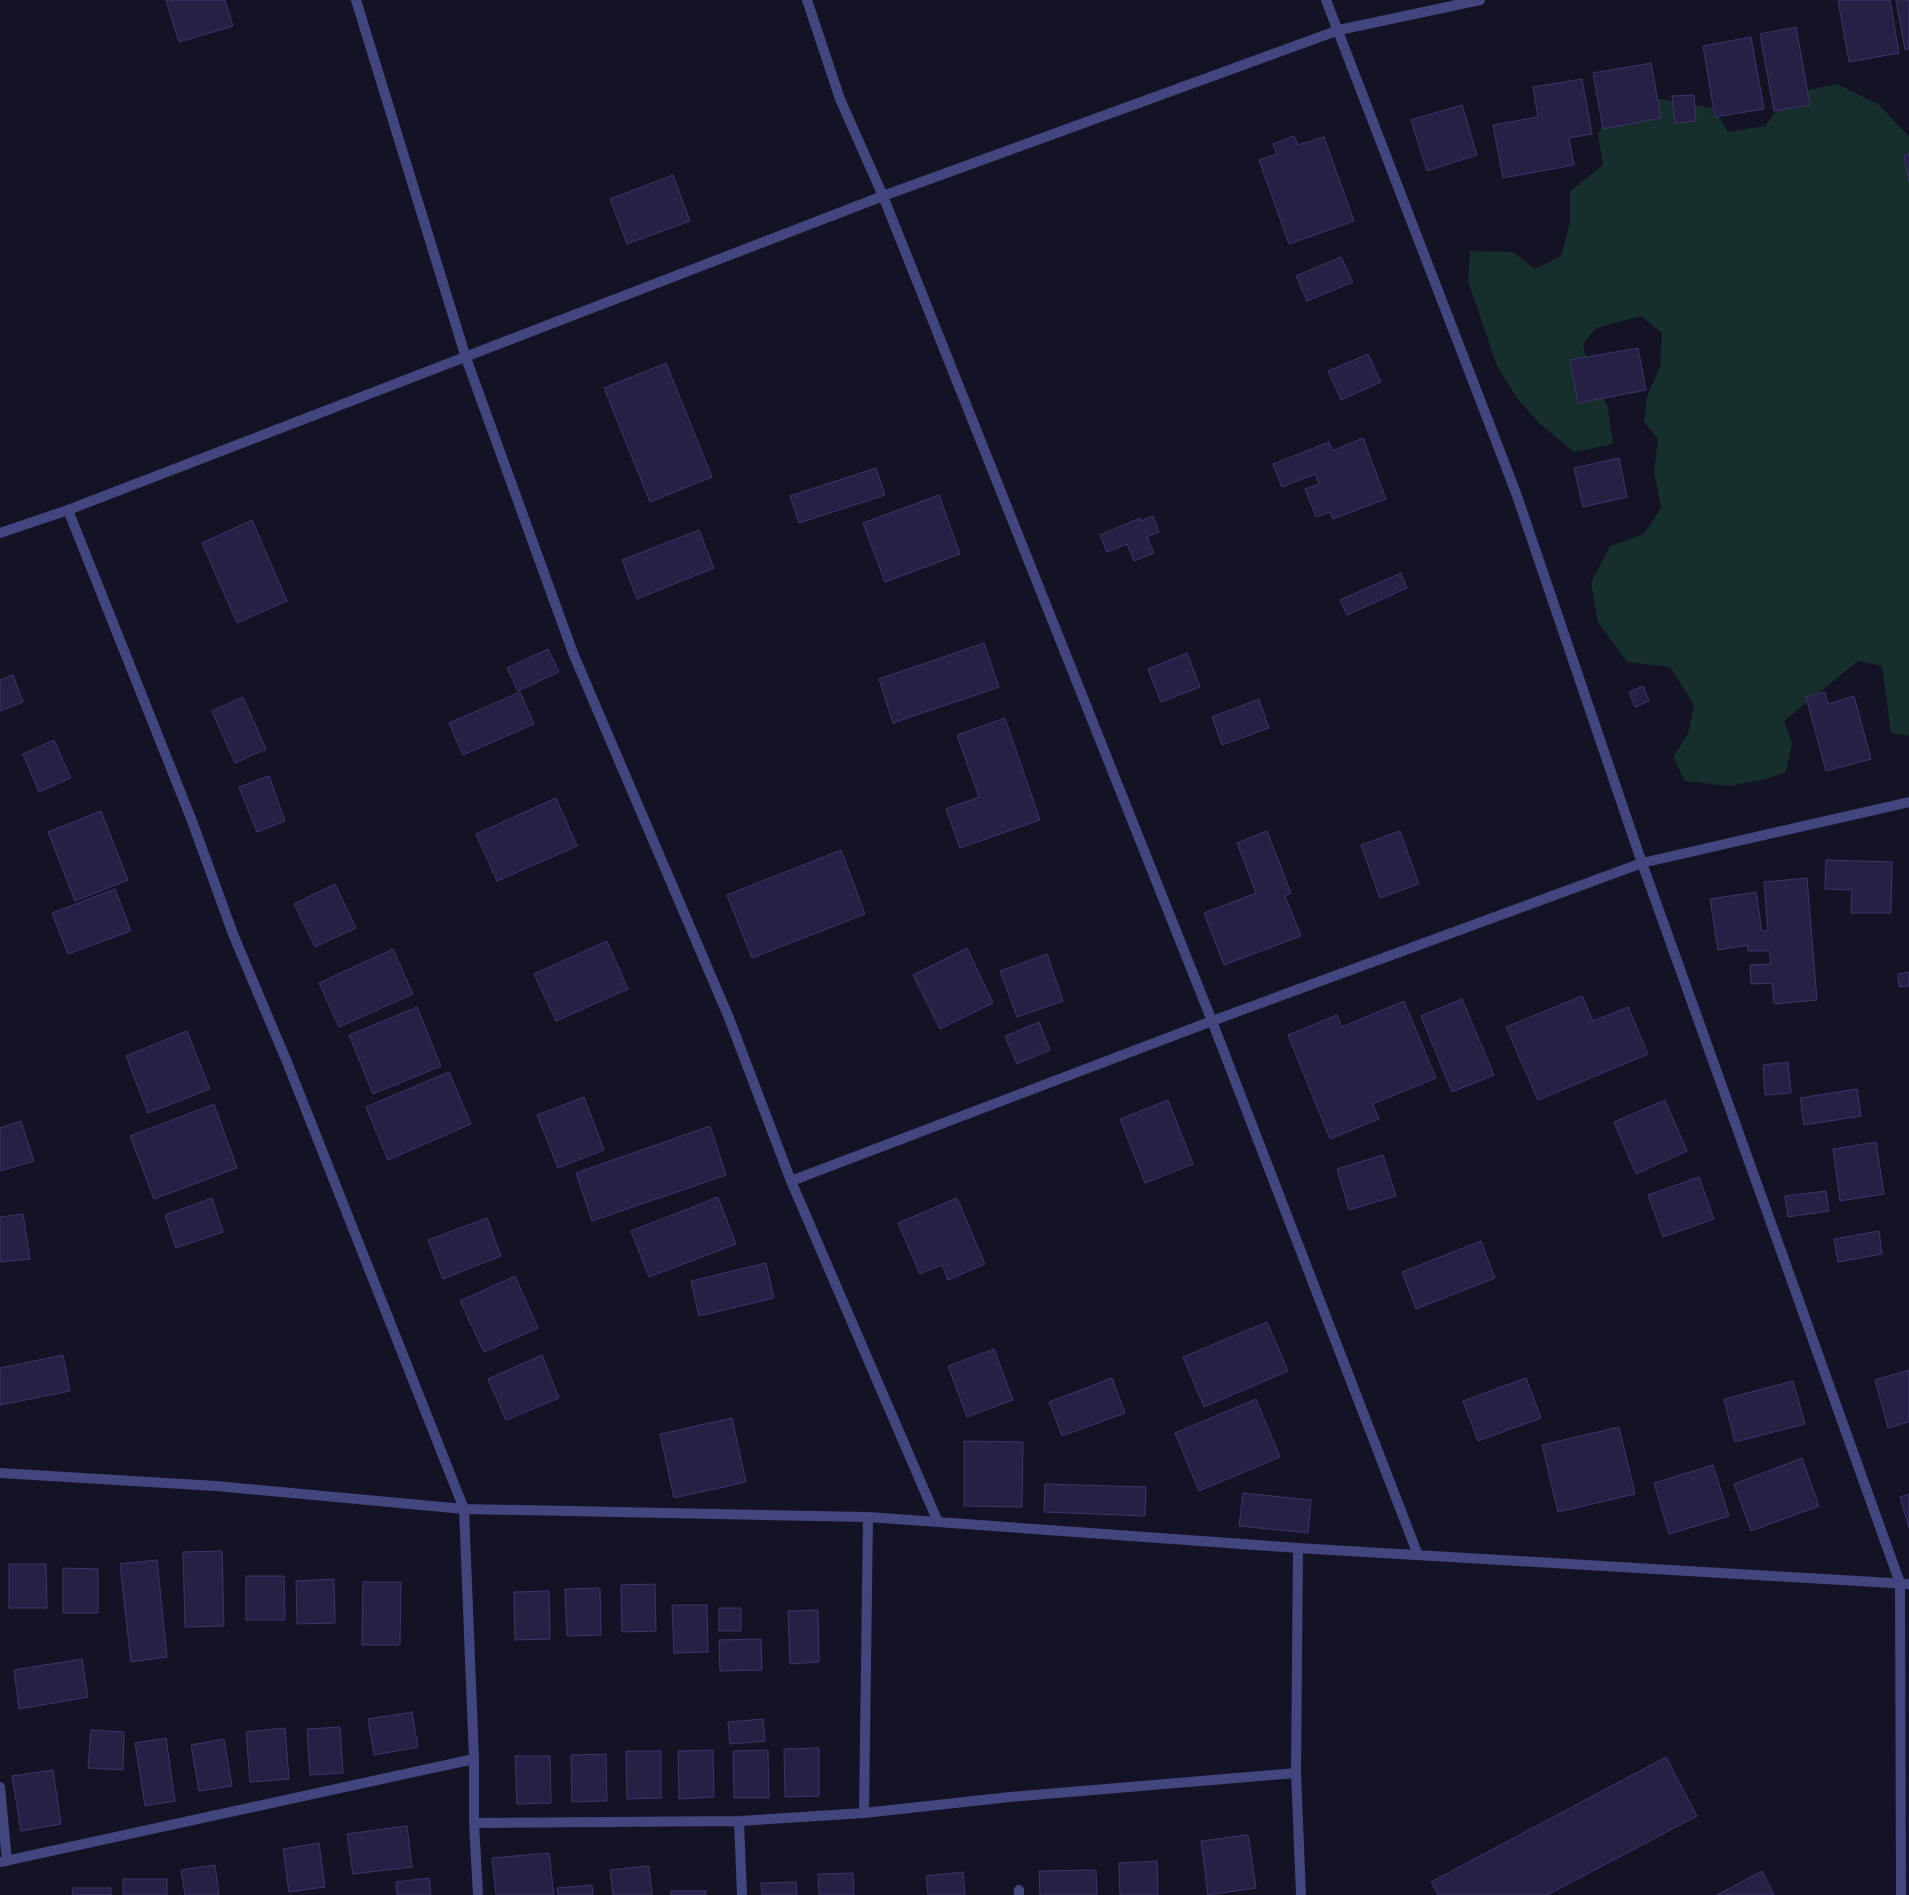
<svg xmlns="http://www.w3.org/2000/svg" width="1909" height="1895" viewBox="0 0 1909 1895" font-family="'Open Sans',sans-serif">
<rect width="100%" height="100%" fill="#141225"/>
<path fill="#162e2c" d="M1837 84 1878 104 1909 136V736L1891 733 1882 666 1858 661 1784 721 1792 743 1786 772 1766 779 1730 786 1685 781 1673 757 1688 734 1694 705 1670 667 1627 662 1598 622 1591 583 1610 546 1644 534 1661 508 1654 471 1658 439 1644 422 1647 396 1660 367 1662 333 1641 316 1596 328 1583 344 1590 373 1608 407 1613 444 1574 452 1539 423 1516 397 1497 366 1468 281 1470 251 1513 252 1535 269 1561 256 1570 223V191L1603 165 1598 134 1620 92 1713 108 1728 132 1765 126 1790 94Z"/>
<path fill="#252044" stroke="#3c356d" d="M166 0H225L233 26 179 42Z
M1838 0H1890L1899 53 1849 62Z
M1896 0H1909V49L1905 50Z
M1796 27 1810 105 1774 111 1760 34Z
M1751 37 1764 109 1715 117 1703 46Z
M1651 63 1661 118 1603 129 1593 73Z
M1582 79 1592 134 1569 138 1574 165 1503 178 1493 125 1538 117 1533 87Z
M1694 95 1696 121 1675 123 1672 96Z
M1462 105 1477 155 1427 171 1411 120Z
M1294 136 1298 145 1324 137 1354 221 1289 244 1259 160 1277 154 1273 144Z
M1909 154V182L1904 155Z
M673 175 690 221 627 244 610 199Z
M1341 257 1353 282 1307 301 1296 276Z
M1638 348 1646 390 1578 403 1570 360Z
M1368 354 1381 382 1341 400 1328 371Z
M666 363 712 477 650 502 604 388Z
M1363 438 1386 499 1333 519 1330 512 1316 517 1305 489 1319 484 1315 474 1282 487 1273 464 1329 442 1332 451Z
M1619 458 1627 497 1583 507 1574 468Z
M876 468 885 495 799 523 790 496Z
M939 495 960 554 885 582 863 523Z
M1153 516 1159 532 1147 537 1154 553 1134 561 1127 544 1107 552 1100 535 1140 518 1141 521Z
M252 520 287 601 237 623 202 543Z
M699 530 714 568 637 599 622 560Z
M1401 573 1407 588 1347 615 1340 600Z
M984 643 999 687 893 723 879 679Z
M548 649 559 672 518 691 507 668Z
M1187 653 1200 687 1161 702 1148 669Z
M13 675 23 702 0 711V680Z
M1643 686 1649 701 1635 707 1629 692Z
M520 692 534 724 463 755 449 723Z
M1825 692 1828 704 1854 696 1871 759 1826 771 1806 697Z
M243 697 266 749 235 763 212 711Z
M1259 699 1269 728 1222 745 1212 717Z
M1005 718 1040 820 960 848 946 809 979 797 957 735Z
M54 740 71 778 39 792 23 754Z
M269 776 285 821 257 832 239 787Z
M556 798 577 846 497 881 476 834Z
M101 811 128 880 75 901 48 832Z
M1267 831 1291 893 1285 896 1301 936 1224 965 1204 913 1256 893 1237 843Z
M1400 831 1419 884 1380 898 1361 845Z
M841 850 865 914 752 958 727 895Z
M1826 860 1892 862 1891 913H1851L1852 890 1825 889Z
M1807 878 1817 1000 1774 1004 1772 983 1751 984 1750 965 1771 964 1769 951H1748V945L1718 950 1710 899 1756 892 1762 931H1768L1764 882Z
M335 884 356 928 315 947 294 904Z
M115 889 131 931 68 954 52 913Z
M607 941 628 989 556 1021 534 974Z
M967 948 993 1003 940 1029 913 975Z
M393 949 413 994 339 1027 319 983Z
M1047 954 1063 1001 1017 1017 1000 971Z
M1909 972V986L1899 987 1898 974Z
M1582 996 1593 1021 1628 1007 1648 1054 1538 1100 1506 1027Z
M1462 999 1494 1075 1452 1092 1421 1016Z
M1404 1001 1436 1078 1373 1104 1379 1119 1330 1139 1288 1035 1337 1015 1342 1027Z
M417 1007 441 1066 373 1094 349 1035Z
M1039 1022 1050 1050 1017 1064 1005 1036Z
M187 1031 210 1089 148 1113 126 1056Z
M1788 1062 1791 1093 1765 1095 1763 1065Z
M449 1072 471 1124 388 1160 366 1107Z
M1857 1089 1861 1116 1804 1125 1800 1098Z
M584 1097 604 1150 558 1168 537 1115Z
M1168 1100 1193 1164 1145 1183 1120 1119Z
M1665 1100 1687 1151 1636 1174 1614 1122Z
M214 1104 237 1168 154 1199 130 1136Z
M21 1121 34 1161 0 1171V1128Z
M710 1126 726 1175 592 1221 576 1173Z
M1876 1142 1884 1194 1840 1201 1833 1149Z
M1383 1155 1396 1196 1349 1210 1337 1169Z
M1699 1177 1714 1219 1663 1237 1648 1195Z
M1826 1191 1829 1211 1788 1217 1785 1196Z
M718 1197 736 1244 649 1277 631 1231Z
M212 1198 223 1232 176 1248 165 1215Z
M957 1198 985 1264 948 1280 942 1265 920 1274 898 1223Z
M23 1214 30 1259 0 1262V1217Z
M487 1218 501 1256 443 1279 428 1240Z
M1879 1231 1882 1254 1838 1262 1834 1239Z
M1481 1241 1495 1278 1416 1309 1402 1272Z
M766 1263 774 1298 699 1316 691 1281Z
M515 1276 538 1328 484 1352 460 1301Z
M1267 1322 1288 1371 1204 1407 1183 1357Z
M994 1349 1013 1400 967 1417 948 1366Z
M63 1355 70 1391 0 1405V1368Z
M542 1355 559 1398 506 1420 488 1379Z
M1909 1370V1422L1888 1428 1875 1380Z
M1112 1378 1125 1413 1062 1436 1049 1402Z
M1526 1378 1541 1418 1478 1441 1463 1401Z
M1793 1381 1805 1424 1735 1442 1724 1399Z
M1256 1399 1280 1457 1199 1491 1175 1433Z
M732 1418 746 1482 674 1498 660 1434Z
M1619 1427 1635 1494 1558 1512 1542 1445Z
M964 1441 1023 1442 1022 1507 964 1506Z
M1802 1458 1819 1506 1751 1531 1734 1484Z
M1713 1465 1729 1516 1669 1534 1654 1483Z
M1045 1484 1146 1487 1145 1516 1044 1512Z
M1243 1493 1311 1500 1308 1533 1239 1526Z
M1909 1494V1528L1900 1497Z
M222 1551 224 1626 185 1627 183 1552Z
M157 1560 167 1657 131 1662 120 1564Z
M9 1564H46L47 1608H9Z
M63 1568 98 1569V1613H63Z
M246 1576H284L285 1620H246Z
M334 1579 335 1623 297 1624 296 1581Z
M363 1582H401L400 1645H362Z
M655 1584 656 1631 622 1632 621 1585Z
M600 1588 601 1635 567 1636 565 1589Z
M549 1591 550 1639 515 1640 514 1592Z
M672 1605H707L708 1652 674 1653Z
M719 1608H741V1631H719Z
M818 1610 819 1662 790 1664 788 1611Z
M761 1639 762 1670 720 1671 719 1640Z
M82 1659 88 1697 19 1709 14 1670Z
M412 1712 418 1747 374 1755 368 1719Z
M763 1719 765 1741 730 1744 728 1722Z
M340 1727 343 1773 310 1775 307 1729Z
M285 1728 289 1779 250 1782 246 1732Z
M91 1730 124 1732 123 1770 88 1768Z
M166 1738 175 1801 145 1806 135 1743Z
M224 1739 232 1786 199 1791 191 1745Z
M819 1748V1796L785 1797 784 1749Z
M713 1750 714 1797 679 1799 678 1751Z
M768 1750 769 1798H734L733 1751Z
M626 1751H661V1798L627 1799Z
M606 1754 607 1801 572 1802 571 1755Z
M515 1756H550L551 1803 517 1804Z
M1666 1757 1697 1816 1547 1895H1438L1431 1882Z
M53 1770 61 1824 21 1831 12 1776Z
M407 1826 412 1867 353 1874 347 1834Z
M1248 1835 1256 1888 1208 1895 1201 1841Z
M319 1843 325 1887 289 1892 283 1849Z
M549 1853 554 1895H496L492 1858Z
M1157 1861 1158 1895H1120L1119 1863Z
M215 1865 219 1895H185L181 1870Z
M649 1866 652 1895H613L610 1870Z
M1096 1870 1097 1895H1040L1039 1871Z
M1762 1871 1774 1895H1717Z
M963 1872 965 1895H928L926 1876Z
M853 1873 854 1895H819L818 1874Z
M429 1878 431 1895H397L396 1882Z
M123 1879H167V1895H123Z
M796 1882 797 1895H762L761 1883Z
M592 1885 593 1895H558L557 1888Z
M72 1888H111V1895H73Z
M671 1891H706V1895H671Z"/>
<g fill="none" stroke-linecap="round" stroke-linejoin="round">
<path stroke="#43457f" stroke-width="10" d="M356 0 466 358 573 653 729 1018 791 1181 938 1522
M807 0 840 99 883 196 1212 1021 1418 1555
M1326 0 1516 493 1642 863 1900 1583 1901 1895
M68 510 192 821 233 934 287 1062 464 1509 474 1759V1823L478 1895
M0 533 68 510 883 196 1339 30 1480 0
M791 1181 1212 1021 1642 863 1909 802
M0 1473 216 1486 464 1509 868 1517 1298 1548 1909 1584
M1298 1548 1296 1773 1301 1895
M0 1787 7 1861
M864 1813 868 1517
M739 1821 742 1895
M474 1823 739 1821 864 1813 1010 1797 1296 1773
M0 1862 474 1759
M1019 1895V1890"/>
</g>
</svg>
